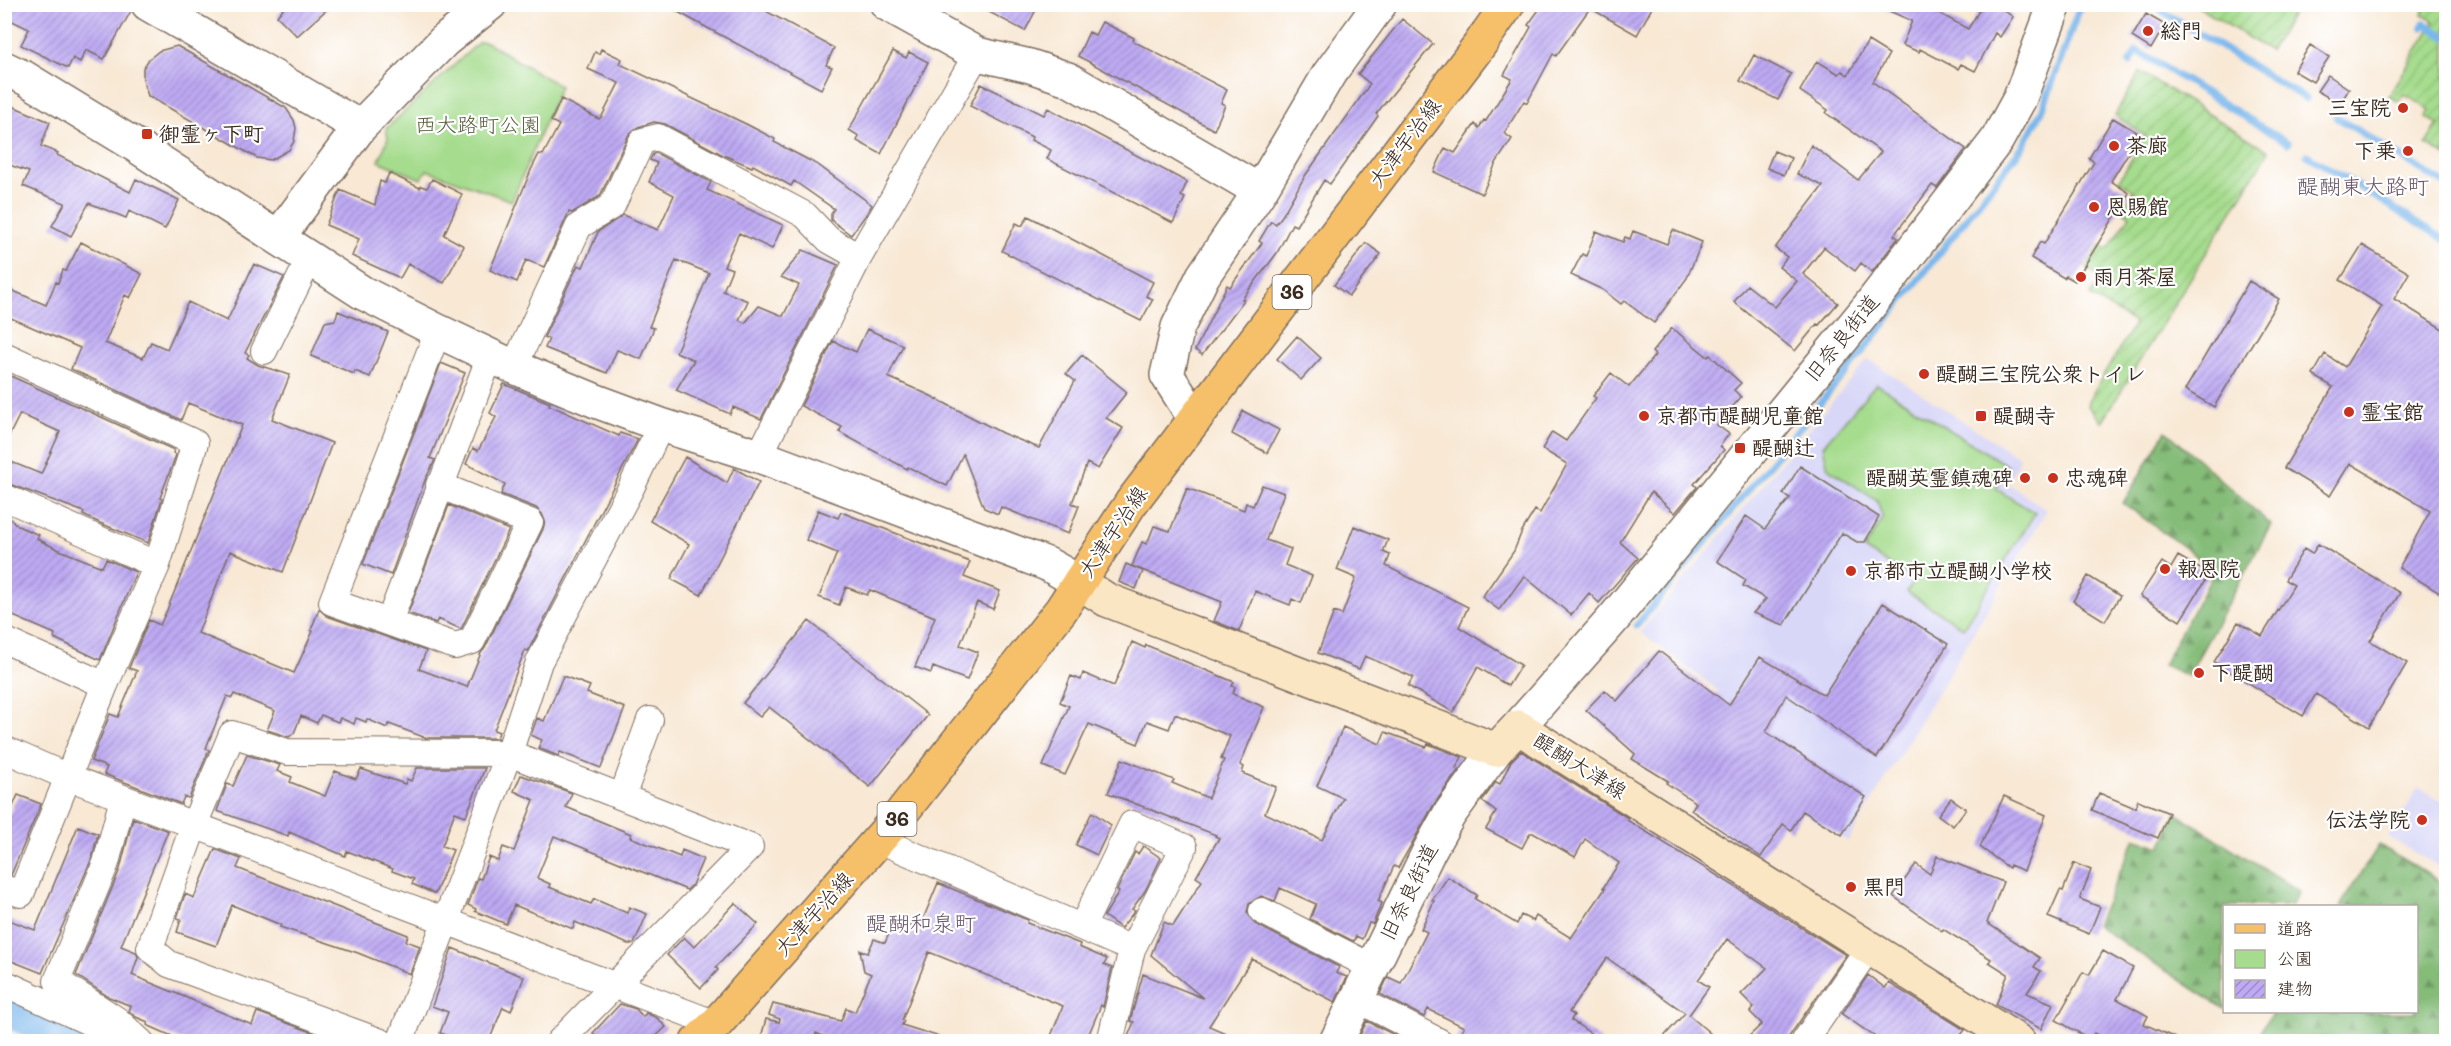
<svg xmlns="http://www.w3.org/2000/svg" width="2451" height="1046" viewBox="0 0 2451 1046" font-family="Mali,'Klee One',sans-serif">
<defs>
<pattern id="forest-firs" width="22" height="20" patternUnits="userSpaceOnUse" patternTransform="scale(1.5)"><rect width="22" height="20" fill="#84bc78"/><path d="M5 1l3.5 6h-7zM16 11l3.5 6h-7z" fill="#6d9962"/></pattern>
<pattern id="garden-furrows" width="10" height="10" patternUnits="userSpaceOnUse" patternTransform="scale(1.5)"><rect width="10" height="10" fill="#a5dc8d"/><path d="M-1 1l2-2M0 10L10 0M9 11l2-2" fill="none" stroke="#8fbd79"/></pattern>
<pattern id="building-hatch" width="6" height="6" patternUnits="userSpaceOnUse" patternTransform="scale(1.5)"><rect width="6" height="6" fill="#beaaf4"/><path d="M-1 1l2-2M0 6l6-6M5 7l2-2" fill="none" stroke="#9c8bc5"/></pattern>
</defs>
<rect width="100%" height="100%" fill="#fff"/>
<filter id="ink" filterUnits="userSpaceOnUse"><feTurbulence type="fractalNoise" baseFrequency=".0167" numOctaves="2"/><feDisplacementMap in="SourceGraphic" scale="12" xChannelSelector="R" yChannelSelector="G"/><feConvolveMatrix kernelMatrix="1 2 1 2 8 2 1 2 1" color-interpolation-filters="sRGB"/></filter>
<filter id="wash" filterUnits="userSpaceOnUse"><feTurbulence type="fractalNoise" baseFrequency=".008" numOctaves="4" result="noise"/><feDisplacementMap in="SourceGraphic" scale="24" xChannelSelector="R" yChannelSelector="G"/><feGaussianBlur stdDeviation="1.35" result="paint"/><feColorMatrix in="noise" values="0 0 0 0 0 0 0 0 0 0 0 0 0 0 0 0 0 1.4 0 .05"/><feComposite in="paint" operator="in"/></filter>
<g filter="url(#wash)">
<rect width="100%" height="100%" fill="#f8e8d4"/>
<path fill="#d8d7f8" d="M1868 359 2020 458 2007 483 2047 510 1848 841 1727 764 1701 719 1719 691 1640 632Z
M2418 788 2446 804V871L2388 837Z"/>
<path fill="url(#forest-firs)" stroke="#60734b" stroke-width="1.5" d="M2166 431 2271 525 2188 676 2163 665 2215 570 2123 503Z
M2176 813 2300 892 2291 906H2224V1009L2096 925 2135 838 2161 847Z
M2379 845 2446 885V1037L2441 1042 2254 1041 2273 1012H2416V906H2340Z"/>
<path fill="#a5dc8d" stroke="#708356" stroke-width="1.5" d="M479 42H486L560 86 512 201 427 170 421 179 379 161 388 138 386 129Z
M1876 384 2008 466 1996 489 2035 513 1963 628 1907 592 1914 580 1864 549 1883 519 1877 501 1828 468 1823 446Z"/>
<path fill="url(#garden-furrows)" stroke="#708356" stroke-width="1.5" d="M2195 5H2298L2270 51Z
M2427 5H2446V156L2426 144 2438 124 2426 117 2430 110 2404 94 2399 102 2389 96 2434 22 2422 14Z
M2140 72 2269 151 2102 422 2088 406 2090 398 2135 323 2090 296 2101 278 2086 268 2101 245 2108 249 2130 216 2123 210 2134 191 2119 180 2145 136 2115 115Z"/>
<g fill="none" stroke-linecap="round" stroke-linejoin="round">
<path stroke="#7ab7ed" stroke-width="7" d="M2166 4 2162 11 2306 99
M2422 27 2424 23 2446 37
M2130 62 2137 51 2288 143
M2336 117 2446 185
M2307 155 2446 240
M1637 625 1859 356 2023 146 2042 111 2079 9"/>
<path stroke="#7ab7ed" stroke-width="40" d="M4 1005 83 1042"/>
</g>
<g id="blocks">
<path fill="url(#building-hatch)" d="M4 4H129L131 11 104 59 86 50 80 62 73 58 68 68 21 45 29 29 4 17Z
M287 4H333L297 36 277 16Z
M663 4H753L834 48 826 65 832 67 821 89Z
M974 4H1039L1025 31Z
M1543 4H1654L1637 35 1590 8 1556 56 1553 54 1527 103 1524 101 1504 133 1512 139 1496 163 1482 194 1434 172 1445 148 1455 153 1475 124 1479 128 1484 120 1486 121 1512 79 1504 75 1531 27 1528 25Z
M1873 4H1935L1933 10 1968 29 1983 4H1995L2013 17 2000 37 1995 33 1975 71 1961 64 1958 69 1920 49 1919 52 1902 45 1912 21Z
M2146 14 2165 25 2151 49 2132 37Z
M1402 19 1433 44 1376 114 1378 116 1330 184 1324 180 1296 226 1292 224 1277 253 1242 299 1244 300 1202 355 1195 350 1227 285 1230 287 1262 243 1259 241 1271 221 1276 224 1282 216 1305 176 1370 84 1358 74Z
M1102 22 1134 38 1133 41 1227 90 1221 103 1225 105 1214 130 1078 56 1089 32 1095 35Z
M1868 41 1889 54 1873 82 1966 149 1937 188 1932 185 1894 235 1898 238 1872 272 1861 263 1855 271 1824 247 1803 274 1838 303 1819 325 1817 324 1795 351 1734 302 1747 285 1775 307 1797 281 1779 267 1787 257 1775 248 1823 186 1797 174 1811 145 1858 180 1881 152 1826 113 1828 110 1800 91 1817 61 1839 74 1842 71 1848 75Z
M2310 45 2329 57 2313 82 2294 71Z
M177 46 286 108 294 120 296 128 294 141 289 150 271 160 257 158 148 96 143 79V68L149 59 159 51Z
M601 49 622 59 620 64 746 124 775 139 774 142 818 165 872 205 865 216 851 235 831 220V213L834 209 794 181 791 186 753 165 752 167 723 155 665 124 654 122 638 127 629 134 600 196 572 213 569 212 544 267 526 260 517 282 490 270 531 170 539 154 543 155 559 125 551 121 561 99 599 119 602 116 619 83 588 69 595 52 599 54Z
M893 51 906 58 909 52 928 62 881 154 857 141 859 136 849 130Z
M1754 55 1791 74 1778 100 1740 81Z
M2328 75 2349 89 2340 104 2317 91Z
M981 84 1044 115 1048 108 1187 182 1181 196 1185 198 1173 223 1047 159 1051 150 1031 140 1032 137 970 106Z
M10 105 50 122 41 146 58 153 57 155 130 192 136 179 179 200 165 229 129 211 126 218 89 203 71 236 52 226 65 203 23 186 29 172 4 163V120Z
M2113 118 2140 134 2111 181 2129 193 2075 281 2066 276 2064 278 2031 258 2040 242 2044 244 2094 162 2089 158Z
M1774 151 1791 158 1784 175 1767 168Z
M656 153 711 182 707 190 783 225 772 249 739 233 724 266 732 269 723 291 748 301 739 320 745 323 759 306 783 316 799 285 781 277 803 250 838 265 761 419 733 407 730 414 676 390 694 360 676 352 709 273 676 260 649 327 654 328 641 359 617 350 607 373 545 348 549 339 544 337 578 265 583 267 598 232 623 215 658 230 674 195 649 182 657 163 650 160 653 154Z
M389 173 420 188 421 186 427 188 432 179 462 194 444 235 464 246 444 283 408 264 400 278 352 256 359 239 326 225 340 190 375 205 380 181 385 183Z
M1028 216 1153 282 1146 296 1153 299 1141 321 1002 251 1016 223 1022 226Z
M1673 230 1702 242 1687 278 1654 323 1624 301 1621 304 1603 290 1571 275 1582 254 1586 256 1596 231 1623 242 1625 237 1630 239 1633 231 1667 244Z
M81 242 142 274 130 298 125 295 105 343 143 358 151 342 167 349 188 302 227 321 254 264 284 277 245 353 249 355 247 358 258 365 290 375 272 419 332 443 283 572 230 551 198 633 294 673 313 631 311 630 319 609 327 616 426 651 419 669 467 687 481 653 485 648 543 529 545 521 542 514 536 508 501 494 505 484 466 464 473 448 478 451 496 417 490 413 504 384 550 403 549 405 619 436 620 433 638 439 528 651 525 650 494 730 499 732 497 738H426L389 724 387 728 367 719 366 722 356 718 354 724 340 718 338 722 321 715 317 723 301 716 294 733 289 737 267 730 275 711 234 694 232 698 227 696 206 748 209 750 189 798 184 797 181 804 104 774 107 767 91 761 110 714 118 717 137 671 129 668 149 620 160 625 167 610 242 425 188 403 181 420 71 369 80 348 4 315V287L46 305 56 282 58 283 63 270 66 271Z
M1366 243 1381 254 1349 296 1334 285Z
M2362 245 2409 273 2394 299 2446 331V597L2399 568 2430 511 2350 463 2330 496 2284 468 2333 387 2313 375 2325 354 2345 367 2382 306 2340 280Z
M2249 281 2279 299 2214 407 2185 390Z
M338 311 388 332 370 377 355 371 354 374 311 356 325 322 335 320Z
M1672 328 1708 357 1710 355 1741 383 1734 390 1741 397 1717 425 1729 434 1720 446 1724 450 1694 484 1697 487 1675 513 1651 492 1620 542 1638 558 1599 603 1589 593 1571 615 1524 576 1499 610 1482 597 1514 551 1522 531 1535 510 1540 513 1567 464 1542 449 1552 432 1566 441 1596 398 1593 396 1611 373 1629 387 1655 355 1652 352Z
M867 329 903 345 888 377 929 395 1002 433 1039 448 1075 381 1066 374 1082 355 1127 392 1106 418 1123 428 1098 469 1087 463 1072 503 1079 506 1068 534 1001 507 998 514 984 508 963 454 947 486 908 467 907 469 839 432 842 427 801 406 833 341 856 352Z
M1297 336 1321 358 1301 380 1277 359Z
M441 363 465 373 430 458 435 460 425 480 391 575 363 564Z
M4 373 174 450 173 453 176 455 160 498 162 499 148 543 100 523 83 515 84 512 4 482V459L41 474 60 432 20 414 4 446Z
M1243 411 1279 430 1267 453 1232 434Z
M685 457 727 483 734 468 759 482 701 595 671 579 689 544 650 521Z
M1800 466 1879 517 1865 542H1857L1842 533 1784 625 1753 613 1766 599 1743 586 1746 580 1717 561 1746 516 1765 529 1790 498 1783 494Z
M1262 485 1284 493 1266 540 1291 549 1285 565 1312 576 1301 603 1292 599 1290 605 1255 591 1239 631 1214 621 1222 602 1132 566 1142 542 1147 544 1154 526 1170 531 1187 488 1244 510 1246 503 1253 506Z
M449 505 509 530 461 629 438 619 436 623 408 613Z
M818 510 838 518 841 512 970 562 964 577 1000 591 993 609 977 602 960 645 978 652 967 680 933 667 931 673 915 667 935 617 870 590 867 595 846 587 839 605 819 597 837 553 806 540Z
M4 514 20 527 39 535 37 539 57 549 102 567 106 559 136 572 100 660 54 638 55 634 4 612Z
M1354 526 1388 540 1383 552 1390 555 1386 566 1468 607 1459 627 1521 665 1508 686 1478 667 1453 712 1408 686 1413 677 1365 656 1359 669 1318 653 1334 612 1342 615 1356 578 1337 570Z
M2318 544 2400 593 2370 641 2407 663 2369 727 2316 694 2303 716 2214 662 2238 622 2262 636 2294 585 2285 580 2304 549 2312 554Z
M2178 556 2209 574 2180 621 2140 596 2162 562 2171 568Z
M1126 564 1143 571 1136 589 1119 582Z
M2088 576 2120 596 2105 621 2073 601Z
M1883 603 1948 644 1877 758 1786 695 1766 732 1866 797 1842 835 1803 811 1791 830 1783 824 1761 857 1691 810 1696 803 1666 783 1668 781 1632 759 1635 754 1586 710 1605 690 1617 701 1659 651 1729 705 1760 657 1824 695Z
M809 621 928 715 870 787 769 707 760 717 743 703Z
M1132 642 1145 648 1146 645 1234 682 1232 686 1235 687 1233 694 1264 707 1240 765 1244 767 1242 773 1276 787 1265 813 1322 840 1343 798 1317 786 1343 727 1380 744 1385 732 1426 747 1428 744 1462 757 1456 768 1459 769 1433 806 1398 868 1394 866 1378 901 1382 903 1377 914 1373 924 1369 923 1362 939 1356 936 1354 941 1351 940 1310 919 1316 904 1280 888 1275 901 1261 896 1249 904 1247 912 1255 924 1339 967 1336 973 1347 977 1335 1002 1252 959 1209 1026 1244 1041H1126L1134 1022 1130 1021 1143 974 1203 998 1151 955 1164 922 1173 926 1202 881 1196 877 1219 838 1215 836 1216 835 1108 793 1122 759 1174 780 1172 783 1208 798 1224 760 1221 759 1230 736 1175 714 1169 729 1147 721 1138 744 1089 724 1065 775 1043 766 1069 706 1060 702 1071 676 1081 680 1083 673 1114 686Z
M563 676 590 686 587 693 625 708 601 768 560 752 558 756 538 748 542 740 531 735 537 718 544 721Z
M1521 751 1628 818 1627 820 1846 955 1786 1041H1744L1762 1024 1750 1012 1754 1007 1741 994 1767 968 1727 939 1698 980 1709 987 1689 1015 1719 1041H1660L1685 1013 1607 958 1569 1012 1574 1015 1571 1020 1602 1041H1455L1464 1027 1428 1009 1424 1017 1380 994 1388 977 1401 983 1427 932 1421 929 1434 901 1432 900 1448 877 1477 895 1475 899 1517 924 1521 915 1533 921 1536 916 1571 938 1605 889 1603 888 1619 863 1585 839 1575 857 1533 833H1530L1522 848 1486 829 1496 812 1482 801 1496 782 1500 784 1511 761Z
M247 755 280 765 277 771 292 777 290 782 325 796 335 771 356 779 361 769 405 784 407 779 411 781 417 768H485L466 816 455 812 442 846 453 850 435 894 412 884 414 879 392 871 393 869 347 851 345 856 289 832 288 836 217 811 227 784 233 786Z
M521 775 572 793 566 807 631 834 630 837 680 857 682 850 703 859 692 885 687 890 554 836 537 878 550 884 549 887 591 904 594 899 627 913 629 907 647 914 634 944H628L575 922 573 929 514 905 506 924 475 911 476 909 468 905 478 878 481 879 489 857 498 861 503 847 514 851 534 800 514 791Z
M2099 793 2135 808 2138 800 2169 813 2158 838 2092 810Z
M18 795 41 804 11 875 4 873V826Z
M2004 796 2046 815 2024 871 2010 865 2009 868 1980 847Z
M1951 798 1966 809 1953 826 1938 815Z
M1092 812 1111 825 1097 855 1076 845Z
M133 818 168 831 121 946 136 952 138 957 132 975 252 1025 257 1012 336 1041H183L147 1025 148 1022 136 1017 129 1011 131 1006 109 997 76 975 120 869Z
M78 826 98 834 92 858 42 973 4 958V918L35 930Z
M1143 846 1161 858 1145 891 1132 909 1135 910 1134 912 1121 928 1104 916 1119 892 1117 890 1135 852 1138 854Z
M215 849 241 859 237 868 408 935 406 941 420 946 410 974 358 953 280 927 281 925 232 905 216 946 177 932 181 919 177 918 185 894 194 898Z
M1937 856 2003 882 1987 923 2040 958 2034 967 2041 971 2027 993 2053 1004 2041 1029 1996 1005 2008 974 1989 962 1991 959 1943 929 1942 931 1893 896 1916 864 1930 874Z
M2074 863 2091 870 2080 899 2100 907 2089 934 2048 917 2060 890 2063 891Z
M938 883 1028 920 1027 923 1080 944 1079 947 1107 959 1104 965 1112 968 1103 1007 1101 1005 1086 1041H1049L1063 1006 929 952 902 1020 904 1021 902 1025 940 1037V1041H836L816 1033 814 1041H760L766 1019 779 1022 780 1019 769 1015 773 1004 841 1021 846 1008 855 1012 871 974 864 971 860 950 868 953 874 939 885 943 895 919 919 929Z
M735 903 758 924 716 967 718 970 701 988 667 955 684 937 694 947Z
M452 948 524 977 511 1011 503 1007 489 1041H450L452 1037 440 1033 448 1012 432 1006Z
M2103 951 2133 968 2117 999 2148 1016 2144 1024 2182 1041H2108L2094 1033 2090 1039 2056 1020 2083 972 2089 975Z
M1868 975 1885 988 1889 983 1965 1030 1956 1041H1881L1842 1014Z
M620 1004 636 1009 643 1017 646 1013 657 1018 666 1027 651 1041H601L593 1033Z
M1367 1021 1406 1041H1357Z"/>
</g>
</g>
<g filter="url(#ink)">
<use href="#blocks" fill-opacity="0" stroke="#7d6c5e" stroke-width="1.5"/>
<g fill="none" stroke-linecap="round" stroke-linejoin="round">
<g stroke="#7d6c5e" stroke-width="28">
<path id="minor" d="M438 331 332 602 455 646 472 641 530 522 439 485
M264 351 310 258
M4 355 195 443 157 565 105 685 21 894 4 888
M514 367 579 226 612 206 642 141 658 137 805 215 829 240 859 257
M759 456 859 257 977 54
M4 497 157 565
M389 622 490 356
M4 640 105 685
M4 749 68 777 716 1024
M622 797 650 720
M123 798 106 863 57 981 117 1020 141 1042
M879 840 1132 949
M1262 911 1372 967
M1082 927 1132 824 1184 847 1132 949 1110 1042
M4 983 119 1036
M1357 999 1440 1042
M381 1042 169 964 150 948 194 825 232 734 287 752 509 753 750 847 559 1042
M400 1042 509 753 539 662 631 488 661 425
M1804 1042 1868 949"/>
</g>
<g stroke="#7d6c5e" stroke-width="36">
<path id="tertiary" d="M148 4 360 127
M887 4 977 54 1030 66 1068 79 1260 191
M4 68 25 78 130 142 363 293 438 331 514 367 596 401 661 425 759 456 1047 564 1079 582
M279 236 360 127 444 41 490 4
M1195 419 1167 375 1178 327 1203 276 1260 191 1329 74 1380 4
M1518 727 1614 618 1867 309 1997 140 2020 98 2055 4
M1336 1042 1429 851 1449 815 1496 750"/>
</g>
<g stroke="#7d6c5e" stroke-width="36">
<path id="secondary" d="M1079 582 1107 600 1496 750 1518 727 2019 1042"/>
</g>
<g stroke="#7d6c5e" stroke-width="36">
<path id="primary" d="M697 1042 716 1024 896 820 1061 610 1131 503 1478 47 1508 4"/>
</g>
<use href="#minor" stroke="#fff" stroke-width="26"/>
<use href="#tertiary" stroke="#fff" stroke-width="33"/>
<use href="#secondary" stroke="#fbe6c4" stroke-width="33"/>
<use href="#primary" stroke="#f6c06b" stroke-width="33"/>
</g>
</g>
<g fill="#c8321e" stroke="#fff" stroke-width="2">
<circle cx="2148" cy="31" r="6"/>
<circle cx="2403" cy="108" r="6"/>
<rect x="141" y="128" width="12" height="12" rx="3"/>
<circle cx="2114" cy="146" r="6"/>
<circle cx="2408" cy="151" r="6"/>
<circle cx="2094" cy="207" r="6"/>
<circle cx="2081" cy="277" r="6"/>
<circle cx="1924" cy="374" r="6"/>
<circle cx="2349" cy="412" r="6"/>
<circle cx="1644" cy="416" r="6"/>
<rect x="1975" y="410" width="12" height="12" rx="3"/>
<rect x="1734" y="442" width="12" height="12" rx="3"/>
<circle cx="2025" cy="478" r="6"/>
<circle cx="2053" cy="478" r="6"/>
<circle cx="2165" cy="569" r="6"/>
<circle cx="1851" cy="571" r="6"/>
<circle cx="2199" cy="673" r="6"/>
<circle cx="2422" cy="820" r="6"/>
<circle cx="1851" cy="887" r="6"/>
</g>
<g text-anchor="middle" stroke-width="4.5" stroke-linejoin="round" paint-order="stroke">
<g fill="#fff" stroke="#766a62" stroke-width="1.5">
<rect x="1272.5" y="275" width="39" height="34" rx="4.5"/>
<rect x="877.5" y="802" width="39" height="34" rx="4.5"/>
</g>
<g font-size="20" font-weight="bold" fill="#3b2a1e">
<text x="1292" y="299">36</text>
<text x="897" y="826">36</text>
</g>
<g font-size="21" font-weight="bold" fill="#3b2a1e" stroke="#fff" text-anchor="start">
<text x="2160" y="38">総門</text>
<text x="2391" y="115" text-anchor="end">三宝院</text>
<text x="159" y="141">御霊ヶ下町</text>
<text x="2126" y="153">茶廊</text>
<text x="2396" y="158" text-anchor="end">下乗</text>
<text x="2106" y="214">恩賜館</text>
<text x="2093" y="284">雨月茶屋</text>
<text x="1936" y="381">醍醐三宝院公衆トイレ</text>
<text x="2361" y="419">霊宝館</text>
<text x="1656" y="423">京都市醍醐児童館</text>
<text x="1993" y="423">醍醐寺</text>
<text x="1752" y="455">醍醐辻</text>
<text x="2013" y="485" text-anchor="end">醍醐英霊鎮魂碑</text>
<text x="2065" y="485">忠魂碑</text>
<text x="2177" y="576">報恩院</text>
<text x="1863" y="578">京都市立醍醐小学校</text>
<text x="2211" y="680">下醍醐</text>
<text x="2410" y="827" text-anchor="end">伝法学院</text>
<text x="1863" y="894">黒門</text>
</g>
<g font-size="21" fill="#5b5f3f" stroke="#fff">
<text x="478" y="132">西大路町公園</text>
</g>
<g font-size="21" fill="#3b2a1e" stroke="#fff">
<text transform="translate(1405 143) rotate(-53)" y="7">大津宇治線</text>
<text transform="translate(1842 338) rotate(-51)" y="7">旧奈良街道</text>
<text transform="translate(1113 532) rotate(-56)" y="7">大津宇治線</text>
<text transform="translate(1580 766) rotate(32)" y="7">醍醐大津線</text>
<text transform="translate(1409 892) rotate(-64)" y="7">旧奈良街道</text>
<text transform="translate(814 914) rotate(-48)" y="7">大津宇治線</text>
</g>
<g font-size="22" fill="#695769" stroke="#fff">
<text x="2363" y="194">醍醐東大路町</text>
<text x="921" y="931">醍醐和泉町</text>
</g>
</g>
<rect width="2451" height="1046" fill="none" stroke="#fff" stroke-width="24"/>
<rect x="2223" y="905" width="195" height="108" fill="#ffffff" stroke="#b1aaa5" stroke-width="1.5"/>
<rect x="2235" y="924" width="30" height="9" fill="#f6c06b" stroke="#b1aaa5" stroke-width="1.5"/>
<text x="2277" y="935" font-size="18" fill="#3b2a1e">道路</text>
<rect x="2235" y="950" width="30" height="18" fill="#a5dc8d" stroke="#b1aaa5" stroke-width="1.5"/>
<text x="2277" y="965" font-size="18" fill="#3b2a1e">公園</text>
<rect x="2235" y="980" width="30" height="18" fill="url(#building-hatch)" stroke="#b1aaa5" stroke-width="1.5"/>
<text x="2277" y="995" font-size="18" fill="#3b2a1e">建物</text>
</svg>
